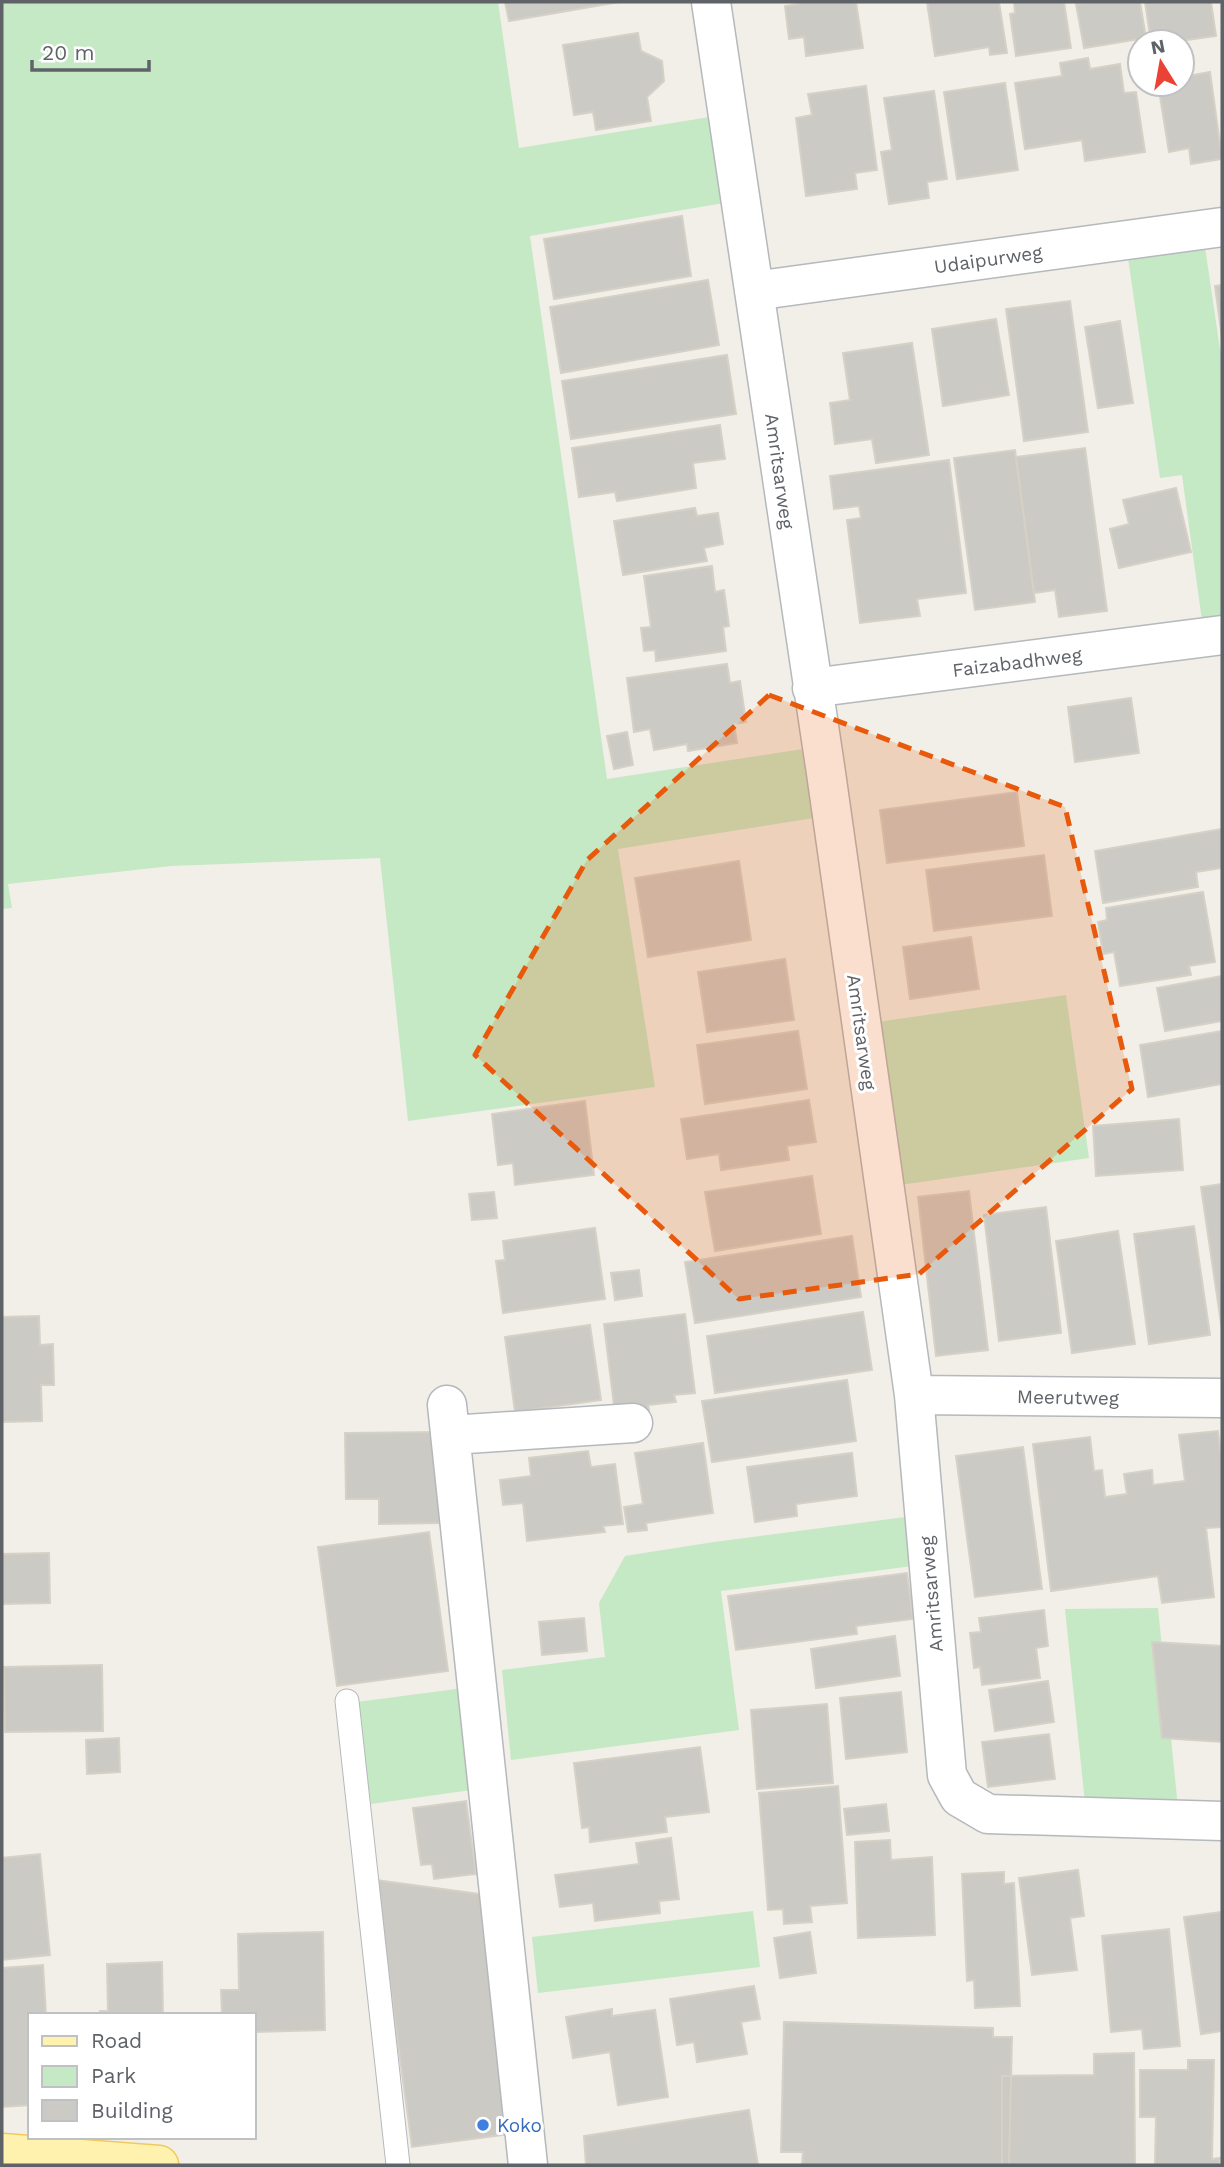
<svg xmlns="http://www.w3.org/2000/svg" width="1224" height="2167" viewBox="0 0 1224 2167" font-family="'Work Sans',sans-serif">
<rect width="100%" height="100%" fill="#f1efe8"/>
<path fill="#c5e8c5" d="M2 2H498L519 148 734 113 747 199 530 236 607 779 816 747 827 816 618 849 655 1087 408 1121 380 858 171 866 8 884 12 908 2 909Z
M1205 247 1222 363V625L1203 628 1182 475 1160 478 1128 258Z
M1066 995 1089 1158 900 1185 877 1022Z
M913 1516 920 1565 721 1591 739 1730 511 1760 502 1670 605 1657 599 1603 625 1556 714 1542Z
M1158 1608 1178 1808 1085 1803 1065 1609Z
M479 1686 493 1787 371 1804 357 1702Z
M753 1911 760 1967 538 1993 532 1937Z"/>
<path fill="#cccac5" stroke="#d6d1c6" stroke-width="2" d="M505 2H619L509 21Z
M799 2H856L863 48 806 56 804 37 789 39 785 6 799 4Z
M927 2H999L1007 53 990 55 989 47 935 56Z
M1014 2H1064L1071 48 1016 56 1010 14 1015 13Z
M1095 2H1140L1146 38 1084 48 1076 4Z
M1145 2H1211L1216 36 1173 42H1151Z
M638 33 641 51 662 61 664 81 647 97 651 121 596 130 593 112 574 115 563 45Z
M1088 58 1090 69 1120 64 1124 93 1136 92 1145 152 1085 161 1082 140 1025 149 1015 83 1062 76 1060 63Z
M1210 72 1222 159 1191 164 1189 148 1169 152 1158 84H1182V77Z
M1005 83 1018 170 957 179 944 92Z
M866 86 877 170 855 173 857 189 806 196 796 118 812 115 808 94Z
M934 91 947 179 927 182 929 198 889 204 881 152 892 150 884 98Z
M682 216 691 276 554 299 544 239Z
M708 280 719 345 561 373 550 307Z
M1222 285V338L1215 286Z
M1070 301 1088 432 1024 441 1006 309Z
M996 319 1009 395 943 406 932 329Z
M1120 321 1133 403 1098 408 1085 327Z
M912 343 929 455 876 463 872 439 835 444 830 403 850 400 843 353Z
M727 355 736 414 571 439 562 381Z
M720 425 725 459 693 463 696 488 617 501 615 492 579 497 572 448Z
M1085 448 1107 611 1059 617 1055 590 1034 593 1016 457Z
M1015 450 1035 602 975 610 954 458Z
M949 460 966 593 917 599 920 616 860 623 847 520 861 518 859 506 834 509 830 476Z
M1176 488 1191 552 1119 568 1110 529 1129 524 1123 500Z
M695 508 697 516 718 513 723 544 704 548 707 561 623 575 614 521Z
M712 566 715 592 724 590 729 626 723 627 726 651 656 661 655 650 644 651 641 628 651 627 644 576Z
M727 664 730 683 740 681 746 722 734 724 737 743 688 751 687 744 654 750 650 729 634 732 627 678Z
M1131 698 1139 753 1075 762 1068 707Z
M627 732 633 765 614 769 607 736Z
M1017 792 1024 846 887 863 880 810Z
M1222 829V868L1196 872 1198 887 1103 903 1095 851Z
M1044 855 1052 916 934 931 926 870Z
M739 861 751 940 648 957 635 878Z
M1203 892 1215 962 1189 966 1191 975 1120 986 1114 952 1103 954 1098 922 1107 920 1106 908Z
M971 937 979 989 910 999 903 947Z
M785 959 794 1020 707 1032 698 972Z
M1222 976V1021L1165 1031 1157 988Z
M798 1031 807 1089 705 1104 697 1045Z
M1222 1031V1084L1148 1097 1140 1045Z
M809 1100 816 1142 787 1146 789 1160 721 1170 719 1154 687 1159 681 1119Z
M585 1101 594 1175 515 1185 513 1163 498 1165 492 1114Z
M1179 1119 1183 1170 1096 1176 1093 1126Z
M812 1176 821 1234 715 1251 705 1192Z
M1222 1184V1330L1201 1187Z
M969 1191 988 1350 936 1356 918 1197Z
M494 1192 497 1218 472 1220 469 1194Z
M1046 1207 1061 1333 999 1341 984 1215Z
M1194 1226 1210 1335 1149 1344 1134 1234Z
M595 1228 605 1299 503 1313 496 1261 505 1260 503 1241Z
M1118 1231 1135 1344 1072 1353 1056 1241Z
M852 1236 861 1297 695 1323 685 1262Z
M639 1270 642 1296 615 1300 611 1273Z
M863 1312 872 1370 715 1393 707 1336Z
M685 1314 695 1393 674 1395 676 1402 648 1405 649 1410 615 1414 604 1324Z
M39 1316 40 1345 53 1344 54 1385H41L42 1421 2 1422V1317Z
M590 1325 601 1400 515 1412 505 1337Z
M847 1380 856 1441 712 1462 702 1401Z
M1218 1431 1222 1464V1527L1206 1528 1214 1597 1162 1603 1158 1576 1051 1591 1033 1444 1090 1437 1094 1471 1102 1470 1105 1497 1127 1494 1124 1474 1152 1470 1153 1485 1185 1481 1179 1435Z
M441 1432 442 1523 379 1524V1499H346L345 1433Z
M703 1443 713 1513 646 1523 647 1530 628 1532 624 1507 643 1504 635 1453Z
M1023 1447 1042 1589 975 1597 956 1456Z
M588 1451 591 1467 615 1464 623 1524 603 1526 605 1532 527 1541 523 1503 503 1505 500 1480 531 1476 529 1458Z
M852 1453 857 1496 796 1504 797 1516 755 1522 747 1467Z
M429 1532 448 1671 337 1686 318 1547Z
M49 1553 50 1603 2 1604V1554Z
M907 1573 913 1619 856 1626 857 1634 736 1650 728 1596Z
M1044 1610 1048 1646 1036 1648 1040 1678 982 1685 980 1667 974 1668 970 1633 981 1632 979 1618Z
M584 1618 587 1651 542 1655 539 1622Z
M895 1636 900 1676 816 1688 811 1649Z
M1152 1642 1222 1646V1742L1162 1738Z
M102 1665 103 1731 5 1732 4 1667Z
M1048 1681 1054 1722 995 1731 989 1690Z
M901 1692 907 1752 846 1759 840 1698Z
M827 1704 833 1783 757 1789 751 1710Z
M1049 1734 1055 1779 988 1787 982 1742Z
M119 1738 120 1772 87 1774 86 1740Z
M700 1747 709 1812 665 1817 667 1832 590 1842 589 1827 582 1828 574 1763Z
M838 1786 847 1903 810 1906 812 1922 784 1924 783 1909 768 1910 759 1793Z
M466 1801 476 1874 434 1879 432 1864 421 1865 413 1808Z
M886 1804 889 1831 847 1835 844 1809Z
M671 1838 679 1899 659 1901 660 1913 595 1921 593 1903 560 1907 555 1875 639 1864 636 1843Z
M890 1840 891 1860 932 1857 935 1935 858 1938 855 1842Z
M40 1854 50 1955 2 1960V1858Z
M1078 1870 1084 1916 1070 1918 1077 1970 1032 1975 1019 1878Z
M1004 1872V1884L1014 1883 1020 2006 975 2008 974 1980 967 1981 962 1874Z
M376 1880 486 1895 517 2133 412 2147Z
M1222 1912V2031L1201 2034 1184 1917Z
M1169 1929 1180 2046 1144 2049 1142 2029 1111 2032 1102 1936Z
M323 1932 325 2030 254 2032V2015H222L221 1990H239L238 1934Z
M810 1932 816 1973 780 1978 774 1938Z
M162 1962 163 2015H100V2011H108L107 1964Z
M43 1965 46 2015H30V2105L2 2107V1968Z
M754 1986 760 2019 741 2022 747 2054 697 2062 694 2042 677 2045 670 1999Z
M612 2009V2016L655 2010 668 2097 618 2105 610 2052 573 2058 566 2017Z
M784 2022 993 2028V2037H1012L1009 2165H802L803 2152H781Z
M1134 2053 1135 2165H1002V2076L1094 2075V2054Z
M1188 2060H1214L1212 2159 1220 2158 1219 2165H1155L1156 2117H1140V2070H1188Z
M749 2110 758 2165H586L584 2136Z"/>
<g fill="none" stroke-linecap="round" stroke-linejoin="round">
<g stroke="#b5b8bc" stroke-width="25">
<path id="lane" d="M347 1701 398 2165"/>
</g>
<g stroke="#b5b8bc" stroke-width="41">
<path id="street" d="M711 2 826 773 914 1395 947 1775 959 1797 988 1814 1222 1821
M754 291 1222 227
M812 688 1222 635
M914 1395 1222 1398
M447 1405 528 2165
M451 1435 633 1423"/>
</g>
<g stroke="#f2c960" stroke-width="41">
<path id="primary" d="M2 2153 159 2165"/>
</g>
<use href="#lane" stroke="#fff" stroke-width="23"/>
<use href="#street" stroke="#fff" stroke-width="38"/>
<use href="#primary" stroke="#fff2af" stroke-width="38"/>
</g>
<path fill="#e8590c" fill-opacity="0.2" stroke="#e8590c" stroke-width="5" stroke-dasharray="14 9" stroke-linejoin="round" d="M769 695 1065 807 1132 1089 919 1274 739 1299 475 1055 587 860Z"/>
<circle fill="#3f7fe0" stroke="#fff" stroke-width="2.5" cx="483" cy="2125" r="7"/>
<g text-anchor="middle" stroke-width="6" stroke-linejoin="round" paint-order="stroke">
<g font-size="19" fill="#5f6368" stroke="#fff">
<text transform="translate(988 259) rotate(-8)" y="7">Udaipurweg</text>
<text transform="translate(780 471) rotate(82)" y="7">Amritsarweg</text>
<text transform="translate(1017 662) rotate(-7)" y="7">Faizabadhweg</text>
<text transform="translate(862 1032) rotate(82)" y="7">Amritsarweg</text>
<text transform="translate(1068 1397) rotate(1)" y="7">Meerutweg</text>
<text transform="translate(931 1594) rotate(-95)" y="7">Amritsarweg</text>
</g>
<g font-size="19" fill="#366cbe" stroke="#fff" text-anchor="start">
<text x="497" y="2132">Koko</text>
</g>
</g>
<rect width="1224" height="2167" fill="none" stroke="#5f6368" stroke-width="7"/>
<rect x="28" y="2013" width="228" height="126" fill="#ffffff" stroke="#bfc1c3" stroke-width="2"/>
<rect x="42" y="2036" width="35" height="10" fill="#fff2af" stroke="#bfc1c3" stroke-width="2"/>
<text x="91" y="2048" font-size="21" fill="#5f6368">Road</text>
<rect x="42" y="2066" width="35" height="21" fill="#c5e8c5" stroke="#bfc1c3" stroke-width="2"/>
<text x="91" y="2083" font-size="21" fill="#5f6368">Park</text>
<rect x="42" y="2100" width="35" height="21" fill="#cccac5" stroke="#bfc1c3" stroke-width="2"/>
<text x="91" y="2118" font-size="21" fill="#5f6368">Building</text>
<g transform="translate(1161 63) rotate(349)"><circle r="33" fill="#ffffff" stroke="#bfc1c3" stroke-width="2"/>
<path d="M0-5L12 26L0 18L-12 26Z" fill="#ea4335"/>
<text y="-10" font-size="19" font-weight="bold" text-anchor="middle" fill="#5f6368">N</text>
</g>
<path d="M32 60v10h117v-10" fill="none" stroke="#5f6368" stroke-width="3.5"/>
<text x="42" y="60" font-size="21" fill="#5f6368" stroke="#ffffff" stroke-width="5" paint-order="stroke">20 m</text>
</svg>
